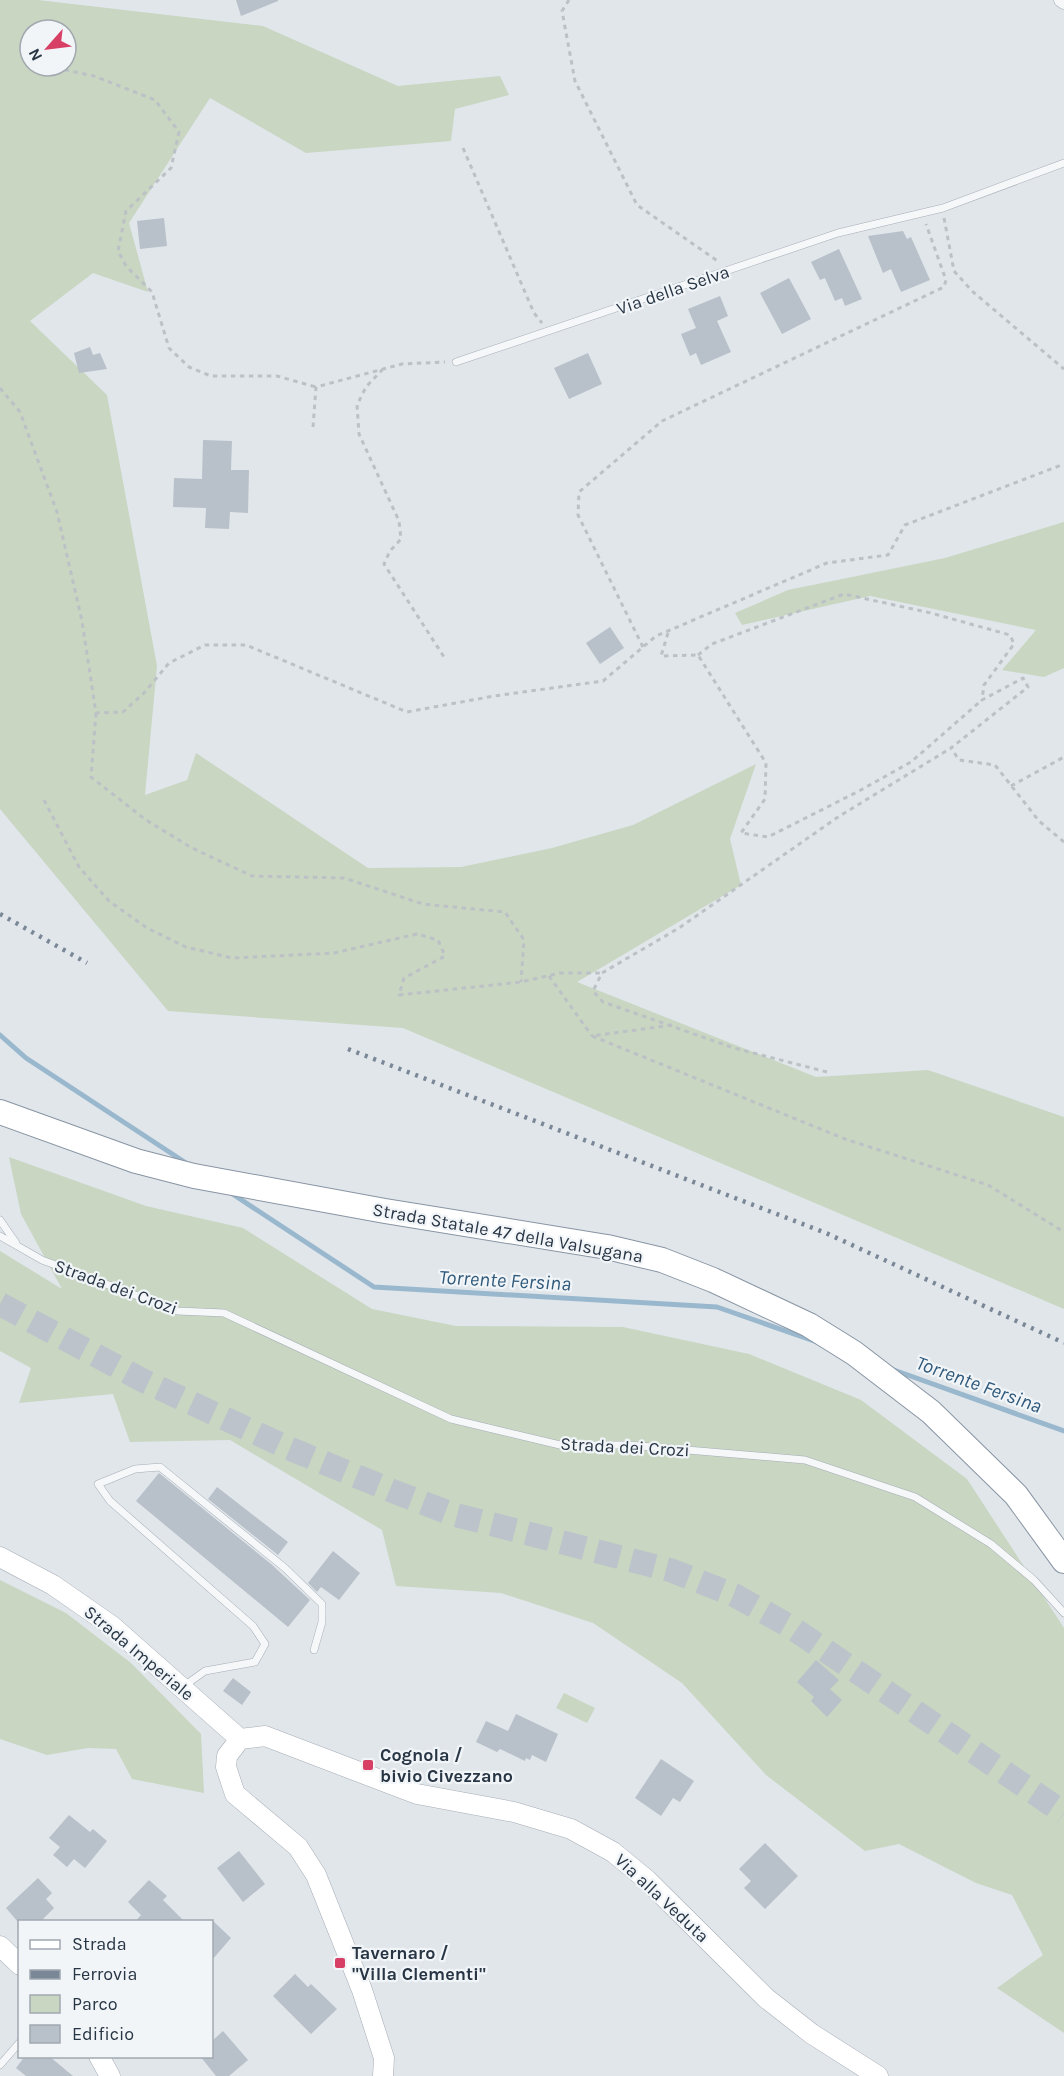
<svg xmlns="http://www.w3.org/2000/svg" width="1064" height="2076" viewBox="0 0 1064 2076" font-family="Karla,sans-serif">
<rect width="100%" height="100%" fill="#e1e6eb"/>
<path fill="#c9d6c2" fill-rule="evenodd" d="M0 0H38L263 26 398 86 500 76 509 95 455 109 451 141 306 153 210 98 129 223 148 292 93 273 30 321 107 395 157 666 145 795 187 780 196 753 368 868 461 867 552 848 633 825 756 764 730 839 741 885 577 982 816 1077 928 1070 1064 1117V1309L403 1028 168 1011 0 809ZM30 30H66V66H30Z
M1064 522V668L1044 677 1002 670 1036 630 870 596 742 625 735 613 788 590 945 558Z
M9 1157 146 1206 243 1228 372 1309 456 1326 623 1327 749 1354 861 1400 967 1479 1064 1628V2033L997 1988 1043 1955 1012 1895 976 1883 899 1844 865 1851 766 1775 682 1683 593 1623 501 1593 396 1586 382 1530 230 1440 130 1442 113 1394 19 1403 31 1368 0 1351V1251L62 1289 21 1214Z
M0 1580 66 1613 131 1663 201 1734 204 1793 132 1779 116 1749 88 1748 47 1755 0 1739Z
M564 1693 595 1708 587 1723 556 1708Z"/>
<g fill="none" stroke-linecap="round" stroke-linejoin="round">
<path stroke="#9ab8cd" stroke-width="5" d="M0 1035 26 1058 186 1163
M231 1193 374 1287 717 1307 817 1342
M891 1369 1064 1431"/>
</g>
<path fill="#b8c0c9" d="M236 0H278V1L241 16Z
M164 218 167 246 140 249 137 221Z
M903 231 907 239 911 237 930 280 901 292 891 269 883 273 868 236Z
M839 249 862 299 845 306 842 298 835 301 825 278 820 280 811 262Z
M789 278 811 319 782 334 760 293Z
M720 296 728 316 717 321 731 352 701 365 696 353 690 356 681 334 696 328 688 309Z
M90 347 93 355 100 353 107 369 79 373 74 353Z
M588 353 602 384 569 399 554 368Z
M203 440 232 441 231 470H249L248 513 230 512 229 529 205 528 206 508 173 507 174 478 202 479Z
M610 627 624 648 600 664 586 643Z
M159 1473 271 1564 310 1600 288 1627 136 1501Z
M217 1487 288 1542 278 1555 208 1499Z
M333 1551 360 1573 339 1600 321 1587 317 1592 308 1583Z
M816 1660 839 1680 830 1689 842 1700 827 1717 811 1701 814 1697 797 1682Z
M233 1678 251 1692 242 1705 223 1691Z
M516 1714 558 1734 546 1762 532 1755 530 1760 526 1758 525 1761 500 1749 497 1752 476 1742 486 1721 508 1731Z
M661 1759 694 1781 680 1802 673 1798 661 1816 635 1798Z
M69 1815 90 1832 93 1829 107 1841 85 1868 74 1859 67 1867 53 1855 60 1847 49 1838Z
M765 1843 798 1876 765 1909 744 1888 751 1881 739 1869Z
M239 1851 265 1884 243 1902 217 1868Z
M38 1878 52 1893 46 1899 54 1908 40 1922H18L6 1908Z
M149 1880 167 1896 163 1900 185 1922H135L141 1915 128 1902Z
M212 1920 231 1938 212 1960Z
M295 1974 308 1987 311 1984 337 2009 311 2034 273 1996Z
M223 2031 248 2060 229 2076H216L200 2056H212V2041Z
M25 2056H49L73 2076H26L16 2068Z"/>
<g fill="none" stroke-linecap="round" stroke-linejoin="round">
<path stroke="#bcc3ca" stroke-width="24" stroke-dasharray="24 12" stroke-linecap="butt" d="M0 1304 142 1380 286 1447 395 1492 452 1514 670 1570 734 1595 791 1627 1064 1813"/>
<g stroke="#a6adb6" stroke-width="8">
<path id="lane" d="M456 362 838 233 943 208 1064 163
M0 1220 16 1243
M0 1236 42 1260 178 1311 224 1313 451 1419 560 1445H628L805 1460 915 1497 991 1544 1034 1580 1064 1613
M184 1686 205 1671 255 1662 265 1644 253 1626 110 1501 98 1484 135 1469 160 1467 285 1568 322 1604V1622L314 1650
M0 2065 20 2042"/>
</g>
<g stroke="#a6adb6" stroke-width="15">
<path id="street" d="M1061 0 1064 2"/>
</g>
<g stroke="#a6adb6" stroke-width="21">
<path id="secondary" d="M0 1557 53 1585 112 1626 240 1739
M240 1739 265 1736 417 1794 514 1812 571 1829 613 1852 647 1880 766 1998 812 2034 878 2076
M240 1739 227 1756 226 1767 235 1794 298 1847 316 1875 362 1990 384 2058 383 2076
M0 1946 20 1965
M99 2056 110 2076"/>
</g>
<g stroke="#8895a3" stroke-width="26">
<path id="highway" d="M0 1112 136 1161 194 1176 385 1211 607 1247 662 1260 713 1280 809 1325 854 1353 931 1412 1016 1495 1064 1561"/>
</g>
<path stroke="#bcc1c6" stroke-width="3" stroke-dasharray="4.5 4.5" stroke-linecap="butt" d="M569 0 562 11 575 81 637 205 719 262
M47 66 94 76 155 100 179 132 171 168 126 211 118 251 126 266 152 292 169 348 189 367 211 376H277L316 387
M463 148 534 313 542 323
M944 218 954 271 972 291 1064 369
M383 369 366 387 357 405 359 434 399 521 401 539 390 551 384 564 446 660
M0 388 20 412 57 512 82 621 96 713 123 712 144 693 169 663 205 645H246L407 712 494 696 603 681 656 636 827 563 888 555 905 525 1064 464
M313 427 316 387 402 364 445 362
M668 633 661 656 698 655 766 763 765 799 741 833 768 837 859 791 911 762 982 700
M643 647 578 515 579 492 662 421 944 287 946 280 926 224
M698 655 712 644 844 594 931 613 1010 635 1014 644 984 685 982 700 1023 678 1028 687 951 748 959 760 995 765 1039 821 1064 842
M96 713 91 777 146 820 192 848 252 876 344 878 423 904 505 912 524 940 521 982
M1011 786 1064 757
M44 800 79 867 109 901 147 928 186 947 232 958 334 953 417 934 438 940 445 956 404 978 399 995 521 982 560 973H602
M549 976 592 1036
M672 1025 592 1036 845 1139 988 1185 1064 1232
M827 1072 734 1048 603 1002 593 991 602 973 679 928 838 817 951 748"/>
<use href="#lane" stroke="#f5f7f9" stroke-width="7"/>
<use href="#street" stroke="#f5f7f9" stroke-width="14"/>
<use href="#secondary" stroke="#fff" stroke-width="20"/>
<use href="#highway" stroke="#fff" stroke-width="24"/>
<path stroke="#7a8796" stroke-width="4.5" stroke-dasharray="3 6" stroke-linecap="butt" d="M0 914 87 963
M348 1049 826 1233 1064 1343"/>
</g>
<g fill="#d83f65" stroke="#f1f5f8" stroke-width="2">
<rect x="362" y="1759" width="12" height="12" rx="3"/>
<rect x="334" y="1957" width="12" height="12" rx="3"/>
</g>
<g text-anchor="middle" stroke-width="4.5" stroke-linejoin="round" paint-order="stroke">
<g font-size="18" fill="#283544" stroke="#f1f5f8">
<text transform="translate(673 290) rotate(-19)" y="6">Via della Selva</text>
<text transform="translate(508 1233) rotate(10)" y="6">Strada Statale 47 della Valsugana</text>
<text transform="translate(116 1287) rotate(20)" y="6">Strada dei Crozi</text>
<text transform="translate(625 1447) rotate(3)" y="6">Strada dei Crozi</text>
<text transform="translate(139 1653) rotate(40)" y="6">Strada Imperiale</text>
<text transform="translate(662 1898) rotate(43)" y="6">Via alla Veduta</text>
</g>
<g font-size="18" font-weight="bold" fill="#283544" stroke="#f1f5f8" text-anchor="start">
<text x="380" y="1761">Cognola /<tspan x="380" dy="21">bivio Civezzano</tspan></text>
<text x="352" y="1959">Tavernaro /<tspan x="352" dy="21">"Villa Clementi"</tspan></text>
</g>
<g font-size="20" font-style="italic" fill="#2f597b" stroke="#f1f5f8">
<text transform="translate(505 1280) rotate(3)" y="7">Torrente Fersina</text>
<text transform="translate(979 1384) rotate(20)" y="7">Torrente Fersina</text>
</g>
</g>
<rect x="18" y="1920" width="195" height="138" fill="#f1f5f8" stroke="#a1a8b0" stroke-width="1.5"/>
<rect x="30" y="1940" width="30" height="9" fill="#ffffff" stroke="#a1a8b0" stroke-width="1.5"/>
<text x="72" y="1950" font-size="18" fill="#283544">Strada</text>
<rect x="30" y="1970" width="30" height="9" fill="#7a8796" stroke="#a1a8b0" stroke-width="1.5"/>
<text x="72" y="1980" font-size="18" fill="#283544">Ferrovia</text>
<rect x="30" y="1995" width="30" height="18" fill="#c9d6c2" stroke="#a1a8b0" stroke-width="1.5"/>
<text x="72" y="2010" font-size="18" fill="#283544">Parco</text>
<rect x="30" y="2025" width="30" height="18" fill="#b8c0c9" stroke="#a1a8b0" stroke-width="1.5"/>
<text x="72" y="2040" font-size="18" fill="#283544">Edificio</text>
<g transform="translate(48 48) rotate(242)"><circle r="28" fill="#f1f5f8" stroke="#a1a8b0" stroke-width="1.5"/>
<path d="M0-4.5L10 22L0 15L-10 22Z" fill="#d83f65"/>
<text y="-9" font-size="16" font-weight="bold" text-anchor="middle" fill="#283544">N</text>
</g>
</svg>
